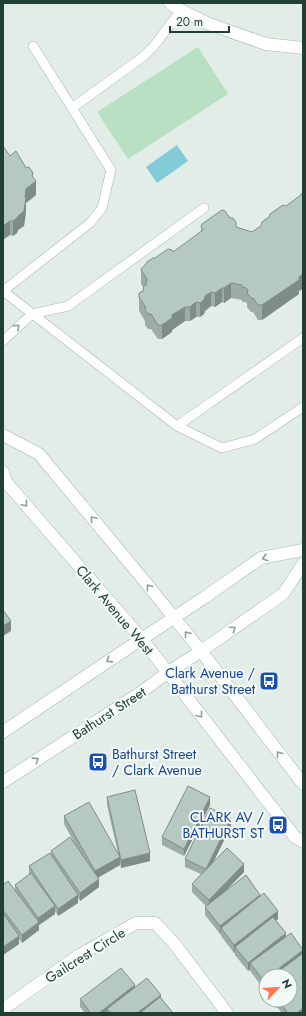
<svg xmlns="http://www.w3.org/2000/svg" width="306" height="1016" viewBox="0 0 306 1016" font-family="Jost,sans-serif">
<rect width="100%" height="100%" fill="#e2ede8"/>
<path fill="#b8e1c3" d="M198 47 228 94 128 159 97 112Z"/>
<path fill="#84cbd8" d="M177 145 188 161 157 183 146 167Z"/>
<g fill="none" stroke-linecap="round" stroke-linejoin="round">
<g stroke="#a4b6af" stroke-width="10">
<path id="service" d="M72 108 144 56 154 46 181 10
M3 291 177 426 222 448 255 439 303 407
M3 291 90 223 102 208 111 170 33 46
M3 341 32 314 68 306 204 208
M177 426 303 338"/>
</g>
<g stroke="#a4b6af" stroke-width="13">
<path id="minor" d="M170 3 175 7 209 24 266 44 303 48
M3 1009 78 956 136 923H155L173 942 227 1013"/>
</g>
<g stroke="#a4b6af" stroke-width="13">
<path id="tertiary" d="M3 435 39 454 142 578 201 651 303 784
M3 472 6 482 142 639 295 837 303 842"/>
</g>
<g stroke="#9fbab1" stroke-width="13">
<path id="secondary" d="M3 732 110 660 205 597 261 558 303 550
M3 782 140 693 167 673 201 651 283 594 303 564"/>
</g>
<use href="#service" stroke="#fff" stroke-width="9"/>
<use href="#minor" stroke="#fff" stroke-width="12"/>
<use href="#tertiary" stroke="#fff" stroke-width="12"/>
<use href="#secondary" stroke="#fff" stroke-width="12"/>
</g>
<path fill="#9dada6" d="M10 156 26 168 33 177 36 195 26 203V212L24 226 18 230 17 233 13 236 10 235Z
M303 192V289L299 291V294L262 320H258L253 312H251L247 307V304L246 302H242V300L231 298 224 303 222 302 215 307 211 306 205 311 204 314 200 317H196L190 321H185L172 330V332L162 339H158L151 329H148L145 325V321L139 311V297L143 291 144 288 141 284V270L155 258 173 252 201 232 202 224 236 227 252 232 261 226 286 206 301 195Z
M107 797 150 861 121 868 120 863V865L98 878 99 887 80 901 78 898V903L58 916 55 911V914L39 925V930L22 943 19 939V944L3 955V885L15 890V885L29 875V866L51 854V851H79L64 824V816L118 853 107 805Z
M210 805 184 856 162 845V837Z
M231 826 214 861 244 872 225 891 260 896 278 919 276 920 286 936 303 1013H282L277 1007 276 1008 270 1000H290L266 976V994L263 991V988L250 971V969L248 971 235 955V952L234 953 221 936V933L220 934 205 915V907L206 906 192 892V884L201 874 185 867V859Z
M135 987 161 998 173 1013H85L80 1007V999Z"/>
<path fill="#7f8d87" d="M33 173V184L36 181V195L26 203V212L24 226 18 230 17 233 13 236V221L18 216 25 197 26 189Z
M10 221V235L3 240V226Z
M303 274V289L299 291V294L262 320V305Z
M231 283V298L224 303V288Z
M222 288V302L215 307V293Z
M211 292V306L205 311 204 314 200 317V303L205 296Z
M196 302V317L190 321V307Z
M185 307V321L172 330V332L162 339V325L172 315Z
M11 621V631L3 636V626Z
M210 797V805L184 856V849Z
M231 818V826L206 877V869Z
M150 853V861L121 868V860Z
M120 857V865L95 879V871Z
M244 864V872L209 908V900Z
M99 879V887L80 901V893Z
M78 895V903L58 916V909Z
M260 895V902L221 928V933L220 934V926Z
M55 906V914L39 925V930L22 943V935L38 923V918Z
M278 911V919L238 950 235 947V952L234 953V945Z
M286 933V941L250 963V969L248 971V963Z
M19 936V944L3 955V947Z
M303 950V958L279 976H269Z
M266 978V986L263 983V988V980Z
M135 985V993L107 1009V1013H99Z
M161 995V1003L147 1013H137Z
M276 1000H277V1007L276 1008Z
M303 1008V1013H297Z"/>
<path fill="#b6c9c1" stroke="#7f8d87" d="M3 146 10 156 16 151 26 168 29 167 33 173 32 176 36 181 26 189 25 197 26 198 24 211 18 216 17 218 13 221H10L3 226Z
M303 192V274L299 277V280L262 305H258L253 298H251L247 293 248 290 246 288 242 287V285L231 283 224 288H222L215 293 211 292 205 296 204 300 200 303 196 302 190 307H185L172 315V318L162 325H158L151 314H148L145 310 146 308 139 297V293L143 291 144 285H146L147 279 141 270 142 268 146 264 147 262 153 258H155L168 249 172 250 173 252 203 230 201 227 202 224 222 210 225 211 230 218H233L236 222V227L252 232 261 226 262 222 269 217 270 214 283 205 286 206 301 195 302 193Z
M3 610 11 621 3 626Z
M188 786 210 797 184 849 162 837Z
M135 790 150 853 121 860 107 797Z
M89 802 120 857 95 871 64 816Z
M210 808 231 818 206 869 185 859Z
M70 837 99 879 80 893 51 851Z
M227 848 244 864 209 900 192 884Z
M50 853 78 895 58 909 29 866Z
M31 873 55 906 38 918 15 885Z
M246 875 260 895 220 926 205 907Z
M8 881 39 922 22 935 3 910V885Z
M264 893 278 911 234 945 221 928Z
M3 913 19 936 3 947Z
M273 917 286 933 248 963 235 947Z
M291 933 303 950 269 976H266V978L263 980 250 963Z
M302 954 303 955V1008L297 1013H288L278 1000H290V976H272Z
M121 968 135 985 99 1013H91L80 999Z
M147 978 161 995 137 1013H111L107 1009Z
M266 981V986L263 983Z
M160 997 173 1013H140Z"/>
<defs><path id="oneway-chevron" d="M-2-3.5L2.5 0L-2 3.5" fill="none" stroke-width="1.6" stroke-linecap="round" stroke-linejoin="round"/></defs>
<g stroke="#90a09b">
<use href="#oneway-chevron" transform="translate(17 327) rotate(-43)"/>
<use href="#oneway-chevron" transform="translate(25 504) rotate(49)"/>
<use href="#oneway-chevron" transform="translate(93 519) rotate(-130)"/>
<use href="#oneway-chevron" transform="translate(265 558) rotate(163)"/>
<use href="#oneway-chevron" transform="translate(149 587) rotate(-128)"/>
<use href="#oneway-chevron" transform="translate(233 629) rotate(-35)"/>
<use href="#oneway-chevron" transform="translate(187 634) rotate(-129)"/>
<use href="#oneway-chevron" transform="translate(109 660) rotate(147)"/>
<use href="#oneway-chevron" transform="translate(200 715) rotate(52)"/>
<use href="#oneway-chevron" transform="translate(279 754) rotate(-128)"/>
<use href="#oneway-chevron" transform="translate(36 760) rotate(-33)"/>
</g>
<defs>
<g id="bus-square" transform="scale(1)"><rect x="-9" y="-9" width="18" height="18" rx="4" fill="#1a4fb4" stroke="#f3f9f6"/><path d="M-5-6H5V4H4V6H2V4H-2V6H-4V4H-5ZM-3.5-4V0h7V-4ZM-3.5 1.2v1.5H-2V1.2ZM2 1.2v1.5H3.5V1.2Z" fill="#fff"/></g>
</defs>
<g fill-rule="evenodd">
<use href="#bus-square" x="269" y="681"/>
<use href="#bus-square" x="98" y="762"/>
<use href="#bus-square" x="278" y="825"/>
</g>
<g text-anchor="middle" stroke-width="4" stroke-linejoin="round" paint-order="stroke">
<g font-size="14" fill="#204037" stroke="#f3f9f6">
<text transform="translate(115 610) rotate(50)" y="5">Clark Avenue West</text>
<text transform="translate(109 713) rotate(-33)" y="5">Bathurst Street</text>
<text transform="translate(85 955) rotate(-32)" y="5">Gailcrest Circle</text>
</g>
<g font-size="14" fill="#164399" stroke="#f3f9f6" text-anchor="end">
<text x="255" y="678">Clark Avenue /<tspan x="255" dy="16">Bathurst Street</tspan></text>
<text x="112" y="759" text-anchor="start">Bathurst Street<tspan x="112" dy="16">/ Clark Avenue</tspan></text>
<text x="264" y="822">CLARK AV /<tspan x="264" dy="16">BATHURST ST</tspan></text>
</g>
</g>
<rect width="306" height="1016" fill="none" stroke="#204037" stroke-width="8"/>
<g transform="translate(278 988) rotate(65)"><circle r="19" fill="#f3f9f6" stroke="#9fafaa"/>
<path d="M0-3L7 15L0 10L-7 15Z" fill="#ff794e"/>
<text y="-6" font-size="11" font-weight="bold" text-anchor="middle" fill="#204037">N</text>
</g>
<path d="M170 26v6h59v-6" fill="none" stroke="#204037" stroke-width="2"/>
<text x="176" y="26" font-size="12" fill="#204037" stroke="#f3f9f6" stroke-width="3" paint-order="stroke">20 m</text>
</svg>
